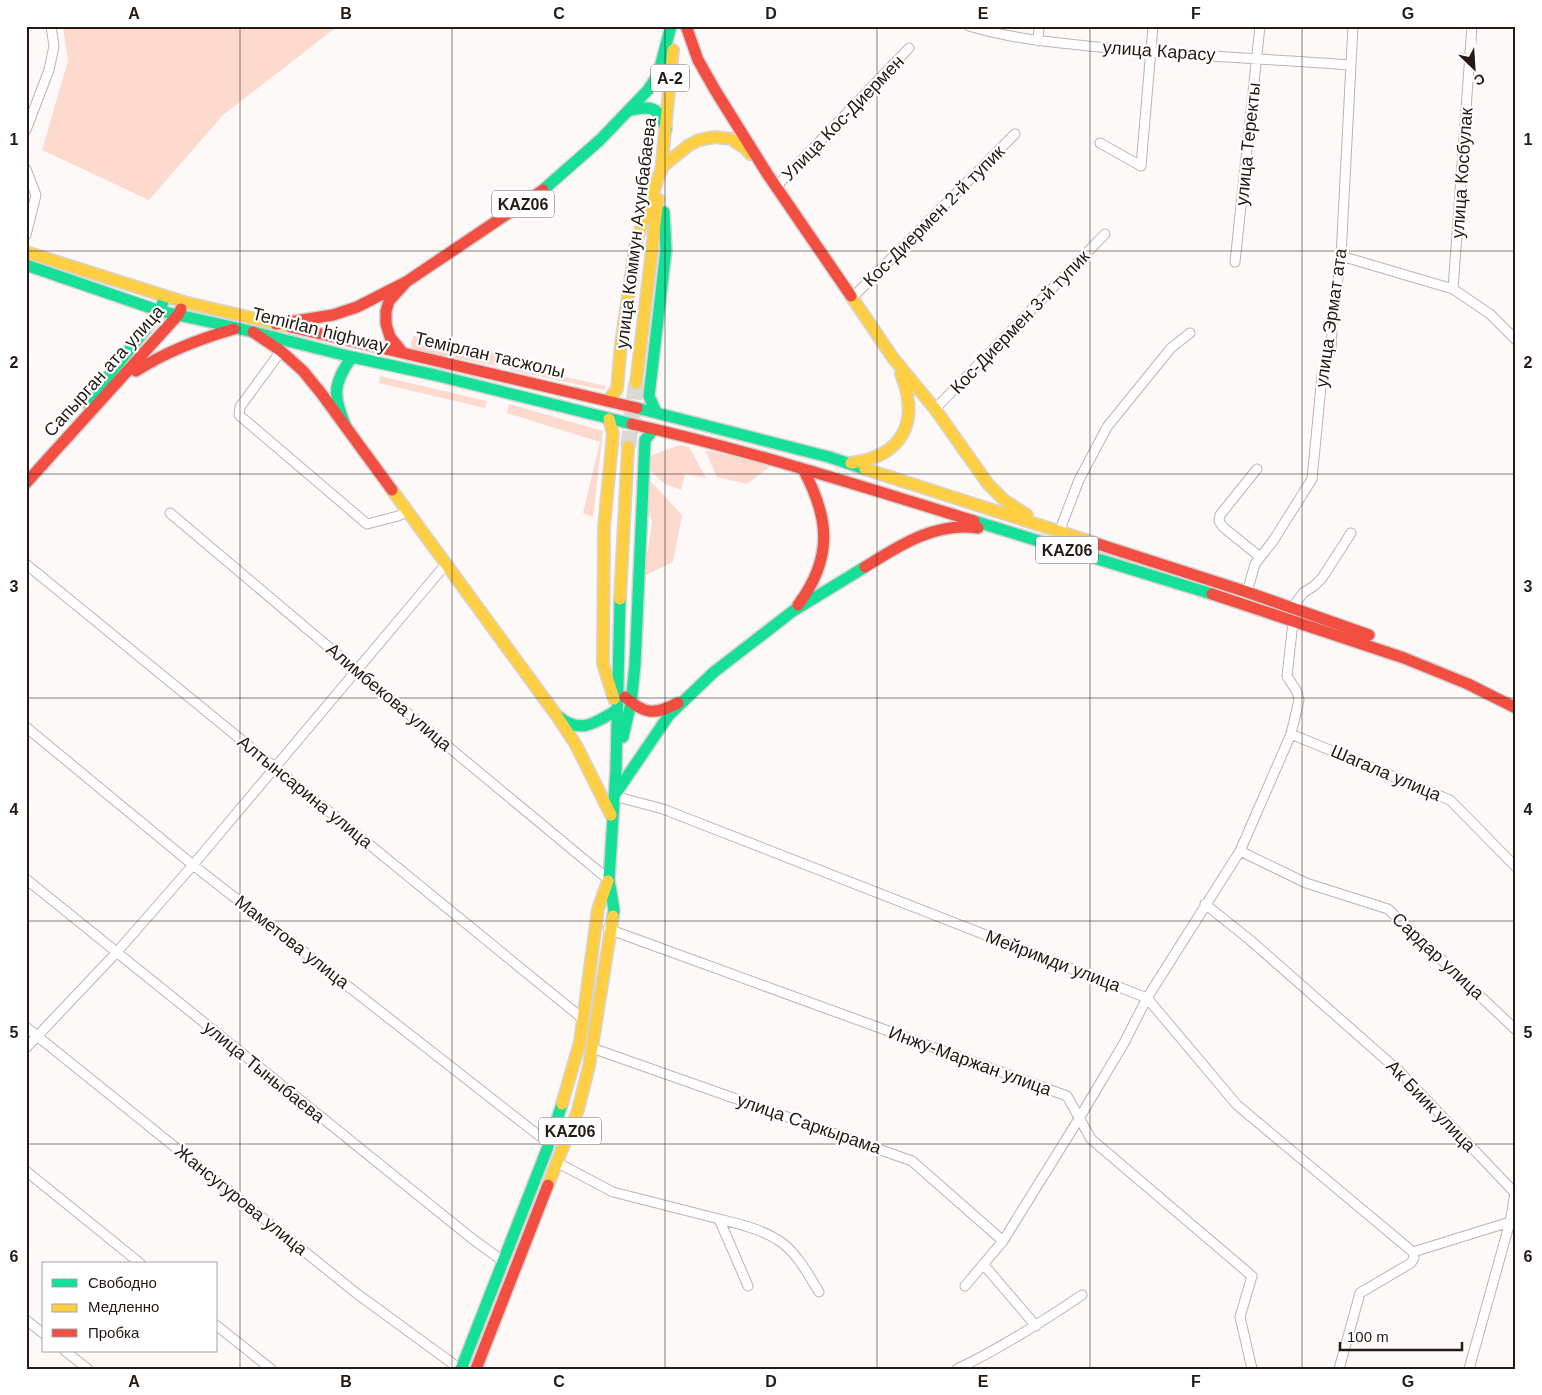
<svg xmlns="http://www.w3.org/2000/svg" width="1542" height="1395" viewBox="0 0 1542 1395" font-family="Helvetica,sans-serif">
<rect width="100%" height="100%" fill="#fcf9f8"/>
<path fill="#fdd9ce" d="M63 26H338L223 115 149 200 42 150 68 61Z
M413 336 499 354 496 366 410 349Z
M511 365 606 386 604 390 509 370Z
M380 376 487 401 485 408 379 383Z
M509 404 603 431 593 517 583 513 600 442 507 413Z
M680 445 689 447 706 478 685 474 681 490 665 484 645 466 650 456Z
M705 450 772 465 747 484 717 477Z
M646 476 682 515 673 562 638 579 641 556 648 551 652 520 645 510Z"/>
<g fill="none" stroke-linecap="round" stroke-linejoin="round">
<path stroke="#dcd8d6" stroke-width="16" stroke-dasharray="16 8" stroke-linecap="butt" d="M628 447 636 383"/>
<g stroke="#bbb4b2" stroke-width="11">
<path id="street" d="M969 26C1015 40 1061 43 1108 48 1189 56 1270 59 1351 65
M1038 41 1039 26
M26 130 49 70 54 46 51 26
M1100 143 1141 166 1153 26
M26 169 36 195 26 235
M776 187 909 48
M1341 256 1453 289 1490 314 1516 340
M1235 262 1260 26
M1453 289 1472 26
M852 298 1015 134
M281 351 240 407 239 415 367 524 398 516 408 511
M935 409 1105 234
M1257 469 1220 515 1219 521 1223 527 1260 557
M170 513 357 671 609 880
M1059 532 1079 480 1107 427 1171 348 1190 333
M26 564 583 1019
M1247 592 1255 564 1273 541 1312 479 1322 376 1331 348 1333 314 1341 256 1353 26
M1292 608 1303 593 1314 586 1322 578 1351 533
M26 727 193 865 551 1145
M1291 734 1450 800 1516 867
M614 796 663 809 1147 998 1237 1105 1413 1252
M1240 851 1306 883 1388 909 1516 1030
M26 879 470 1237 504 1262
M1205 904 1250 940 1400 1072 1515 1193 1510 1222 1469 1369
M608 929 1067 1096 1091 1139 1252 1276 1240 1317 1252 1369
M26 1027 356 1293 460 1369
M26 1048 116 953 193 865 446 564
M592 1048 912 1161 1003 1241
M558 1163 613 1192 719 1219
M26 1171 141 1264
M984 1265 1036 1326
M748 1286 719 1219C739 1224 761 1229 778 1240 796 1251 808 1274 819 1292
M965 1286 1003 1241 1080 1117 1124 1043 1147 998 1240 851 1291 734 1299 700 1297 692 1287 676 1293 622
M26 1320 44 1334
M216 1325 271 1369
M65 1351 88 1369
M957 1369C1001 1348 1042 1322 1082 1295
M1339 1369 1360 1293 1411 1263 1414 1258 1413 1252 1513 1221"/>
</g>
<g stroke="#d7d3d3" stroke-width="14">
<path id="fast" d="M628 111C650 105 659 106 666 129
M543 190 600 140 648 90 658 75 671 26
M26 265 160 311 237 328 352 357
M87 403 160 311 163 302
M637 408 829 457 865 469
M656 412 649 396 666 250 664 212
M346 427C333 397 332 384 352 357L435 375 632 424
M974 521 1212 594
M559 717C581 735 596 722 617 710
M623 737 631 703 635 665 645 440 653 430
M614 796 669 715 714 672 793 611 865 567
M613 916 614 910 609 880 616 770 620 599
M461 1369 549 1144 562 1104"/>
</g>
<g stroke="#d7d3d3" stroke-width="14">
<path id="slow" d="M661 172 673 50
M26 252 184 302 291 327
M851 296 893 358 935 409 988 484 1004 500 1027 515
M636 383 658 199
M608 401 617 389 621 344 636 242 662 167 689 145 699 140 715 137 731 139 745 148 750 154
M609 419 613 434 604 527 603 664 614 699
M851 463C903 456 920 422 901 374
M865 469 1095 543
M392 490 557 716 576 745 611 815
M620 599 628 447
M562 1104 580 1042 598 909 608 881
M548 1185 578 1110 589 1066 613 916"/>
</g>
<g stroke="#d7d3d3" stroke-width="14">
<path id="jam" d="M686 26 698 60 715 90 768 175 851 296
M406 282 389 301 386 311V324L390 337 403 353 637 408
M276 324 333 315 357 307 406 282 543 190
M291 327 403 353
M253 332 281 351 303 371 321 393 392 490
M136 371C167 351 199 339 234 329
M632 424C748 450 861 486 974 521
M26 483 178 315 181 309
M1095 543 1247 592 1369 635
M865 567C900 545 935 522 978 528
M1212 594 1404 658 1468 684 1516 708
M798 605C833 558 830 519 803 469
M625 697C645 715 655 715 678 703
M476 1369 548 1185"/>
</g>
<use href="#street" stroke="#fffefe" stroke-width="9"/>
<use href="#fast" stroke="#16e098" stroke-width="11"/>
<use href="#slow" stroke="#ffcf43" stroke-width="11"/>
<use href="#jam" stroke="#f24e42" stroke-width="11"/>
</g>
<path fill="none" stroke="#241a16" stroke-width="1" stroke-opacity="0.55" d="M240 26V1369M452 26V1369M665 26V1369M877 26V1369M1090 26V1369M1302 26V1369M26 251H1516M26 474H1516M26 698H1516M26 921H1516M26 1144H1516"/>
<g text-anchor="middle" stroke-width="4.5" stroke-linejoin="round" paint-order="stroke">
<g fill="#fff" stroke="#665f5c" stroke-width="1">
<rect x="651" y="64.5" width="38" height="27" rx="4"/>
<rect x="492" y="190.5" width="62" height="27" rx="4"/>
<rect x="1036" y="536.5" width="62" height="27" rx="4"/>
<rect x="539" y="1117.5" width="62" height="27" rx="4"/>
</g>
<g font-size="16" font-weight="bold" fill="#241a16">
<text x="670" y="84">A-2</text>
<text x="523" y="210">KАZ06</text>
<text x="1067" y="556">KАZ06</text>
<text x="570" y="1137">KАZ06</text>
</g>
<g font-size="18" fill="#241a16" stroke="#fff">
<text transform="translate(1159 51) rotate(4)" y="6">улица Карасу</text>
<text transform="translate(843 118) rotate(-46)" y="6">Улица Кос-Диермен</text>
<text transform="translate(1248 144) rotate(-84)" y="6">улица Теректы</text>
<text transform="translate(1462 173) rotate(-86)" y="6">улица Косбулак</text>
<text transform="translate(934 216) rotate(-45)" y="6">Кос-Диермен 2-й тупик</text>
<text transform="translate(636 233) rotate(-83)" y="6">улица Коммун Ахунбабаева</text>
<text transform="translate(1331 318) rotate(-82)" y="6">улица Эрмат ата</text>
<text transform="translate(1020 322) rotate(-46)" y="6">Кос-Диермен 3-й тупик</text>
<text transform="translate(320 330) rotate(14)" y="6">Temirlan highway</text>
<text transform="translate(490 355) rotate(13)" y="6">Темірлан тасжолы</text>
<text transform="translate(104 371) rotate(-48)" y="6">Сапырган ата улица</text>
<text transform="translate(389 697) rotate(40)" y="6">Алимбекова улица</text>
<text transform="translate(1386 773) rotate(23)" y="6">Шагала улица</text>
<text transform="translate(305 792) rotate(39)" y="6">Алтынсарина улица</text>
<text transform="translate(292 942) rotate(38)" y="6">Маметова улица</text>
<text transform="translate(1438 956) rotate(43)" y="6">Сардар улица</text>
<text transform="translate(1053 961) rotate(21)" y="6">Мейримди улица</text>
<text transform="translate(970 1061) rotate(20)" y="6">Инжу-Маржан улица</text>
<text transform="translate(264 1072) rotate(39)" y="6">улица Тыныбаева</text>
<text transform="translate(1431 1106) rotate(46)" y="6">Ак Биик улица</text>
<text transform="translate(809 1124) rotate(19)" y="6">улица Саркырама</text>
<text transform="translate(241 1200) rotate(39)" y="6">Жансугурова улица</text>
</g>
</g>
<rect width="1542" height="1395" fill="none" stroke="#ffffff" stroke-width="55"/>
<rect x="42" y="1262" width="175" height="90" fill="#ffffff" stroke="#a7a3a2"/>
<rect x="52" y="1279" width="25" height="8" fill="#16e098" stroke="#a7a3a2"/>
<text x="88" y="1288" font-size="15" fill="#241a16">Свободно</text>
<rect x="52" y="1304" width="25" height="8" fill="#ffcf43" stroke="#a7a3a2"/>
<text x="88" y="1312" font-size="15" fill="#241a16">Медленно</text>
<rect x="52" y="1329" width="25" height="8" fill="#f24e42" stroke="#a7a3a2"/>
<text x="88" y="1338" font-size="15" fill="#241a16">Пробка</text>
<g transform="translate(1474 68) rotate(155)" stroke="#ffffff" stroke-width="4" paint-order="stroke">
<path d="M0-4L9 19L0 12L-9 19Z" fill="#241a16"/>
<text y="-8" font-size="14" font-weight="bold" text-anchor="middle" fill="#241a16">С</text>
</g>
<path d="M1340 1342v8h122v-8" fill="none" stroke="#241a16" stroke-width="2.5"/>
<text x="1347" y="1342" font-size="15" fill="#241a16" stroke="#ffffff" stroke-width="4" paint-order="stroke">100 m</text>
<rect x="28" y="28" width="1486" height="1340" fill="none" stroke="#241a16" stroke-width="2"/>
<g font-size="16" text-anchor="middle" font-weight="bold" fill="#241a16">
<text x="134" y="19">A</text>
<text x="346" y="19">B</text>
<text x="559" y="19">C</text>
<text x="771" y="19">D</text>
<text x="983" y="19">E</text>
<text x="1196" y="19">F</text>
<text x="1408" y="19">G</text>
<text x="14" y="145">1</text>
<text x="1528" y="145">1</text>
<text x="14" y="368">2</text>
<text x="1528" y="368">2</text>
<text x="14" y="592">3</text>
<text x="1528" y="592">3</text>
<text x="14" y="815">4</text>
<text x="1528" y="815">4</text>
<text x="14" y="1038">5</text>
<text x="1528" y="1038">5</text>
<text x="14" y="1262">6</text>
<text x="1528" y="1262">6</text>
<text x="134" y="1387">A</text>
<text x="346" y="1387">B</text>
<text x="559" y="1387">C</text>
<text x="771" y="1387">D</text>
<text x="983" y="1387">E</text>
<text x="1196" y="1387">F</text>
<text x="1408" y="1387">G</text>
</g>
</svg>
